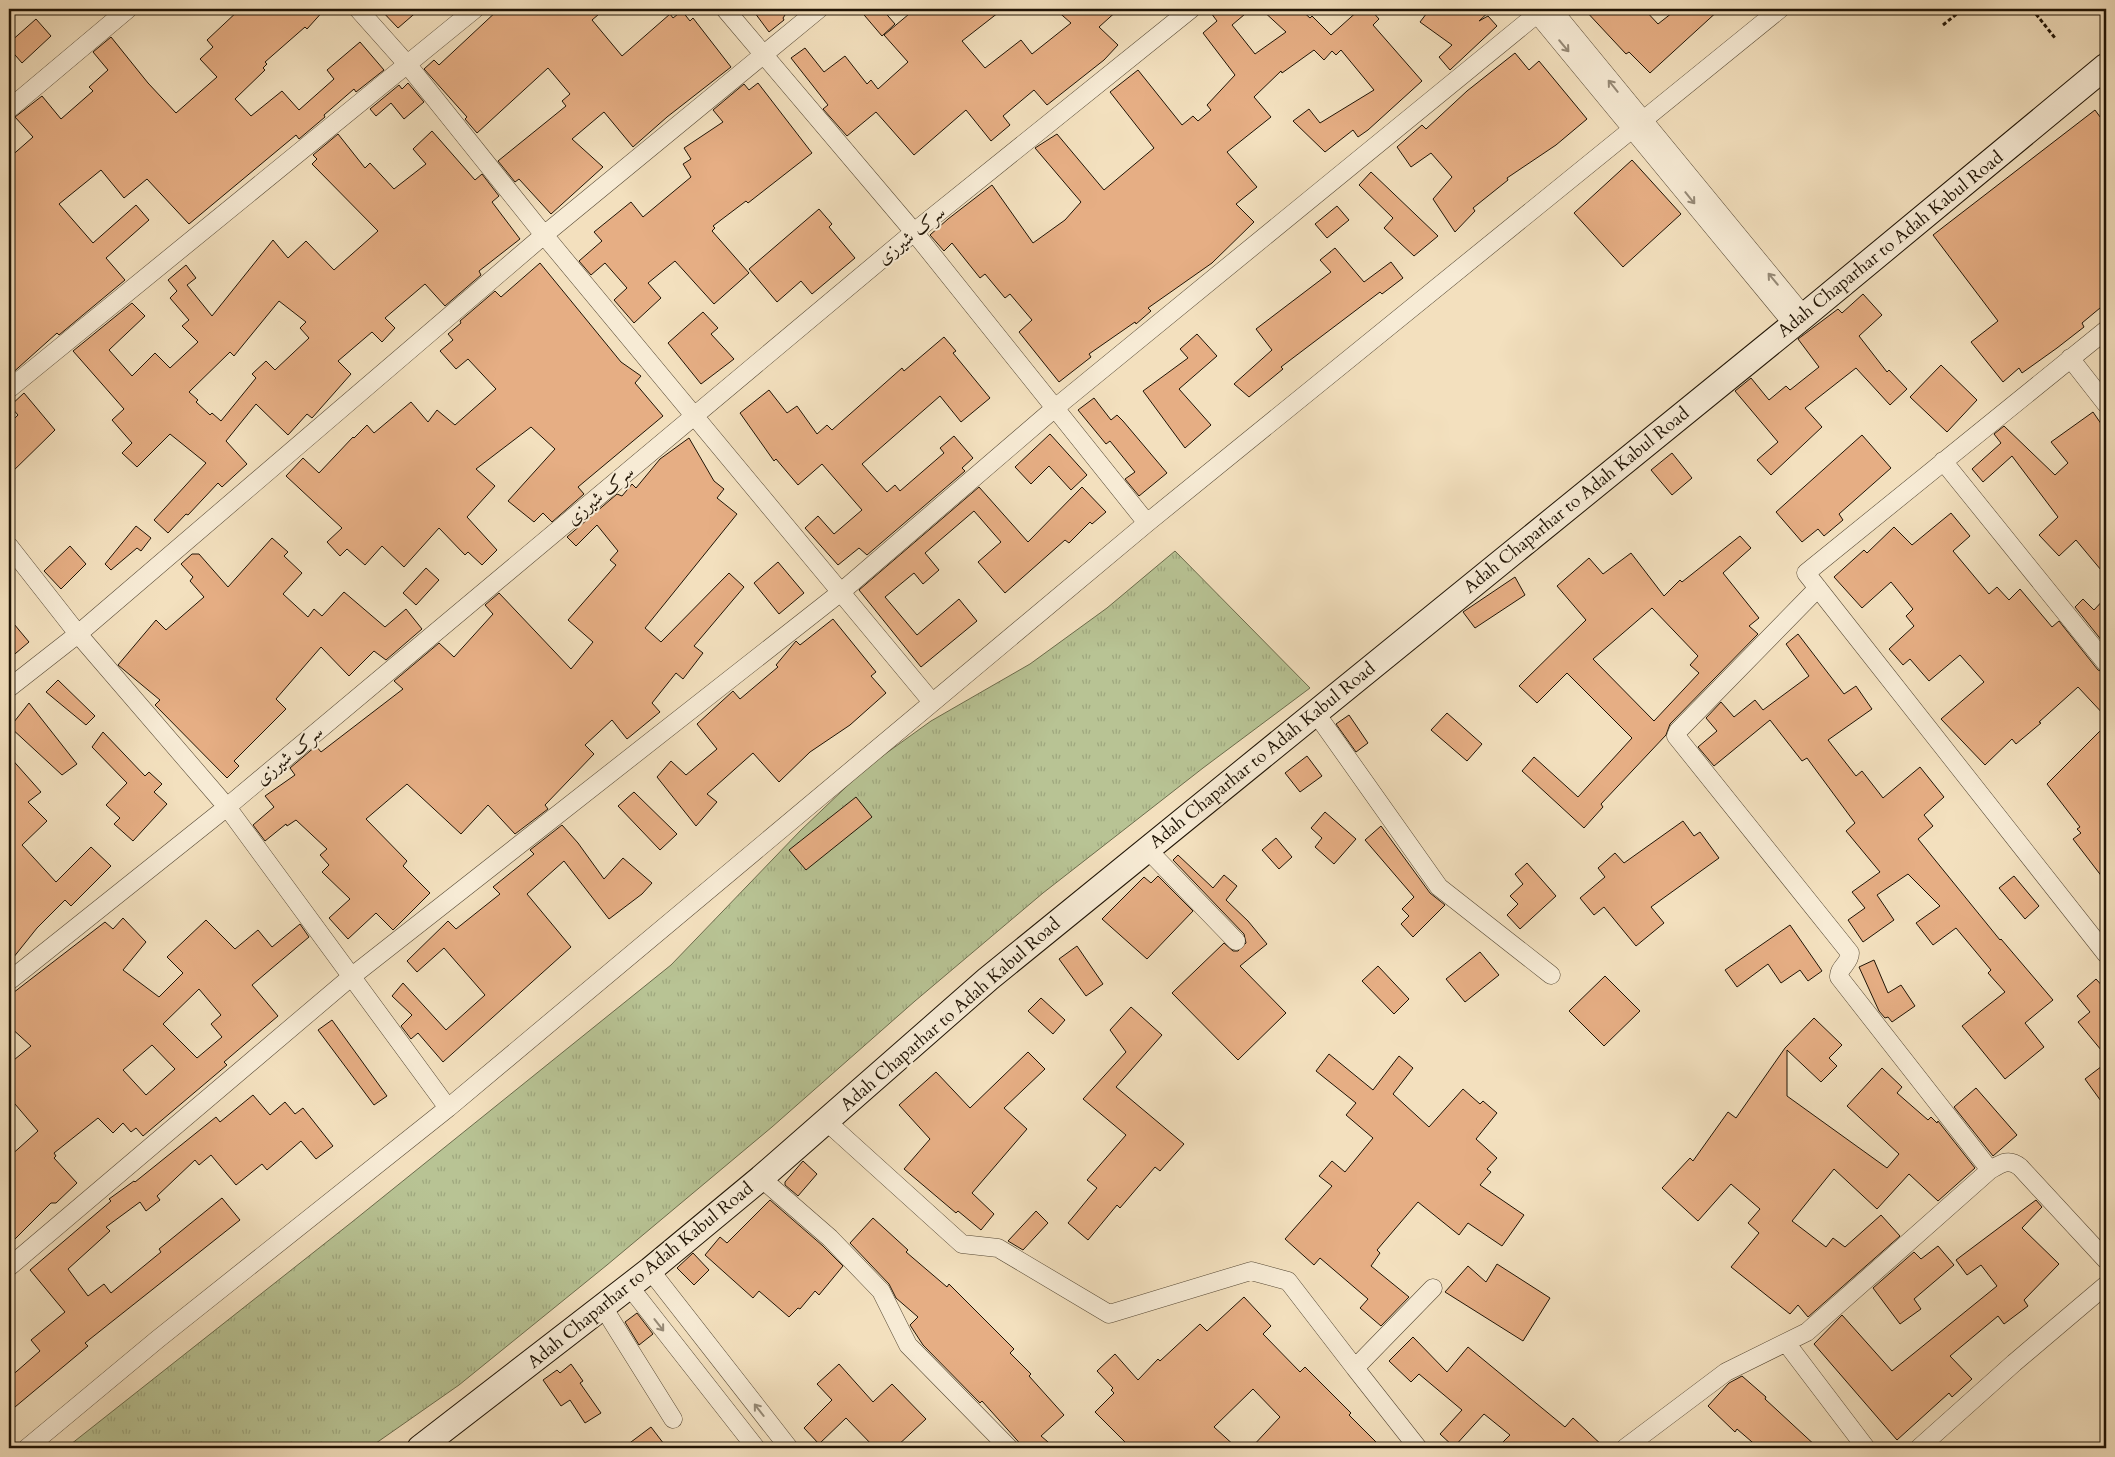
<svg xmlns="http://www.w3.org/2000/svg" width="2115" height="1457" viewBox="0 0 2115 1457" font-family="Cardo,Amiri,serif">
<defs>
<pattern id="grass-tufts" width="24" height="20" patternUnits="userSpaceOnUse" patternTransform="scale(1.25)"><rect width="24" height="20" fill="#b8c394"/><path d="M3 7l-1-3M5 7V3M7 7l1-3M15 17l-1-3M17 17v-4M19 17l1-3" fill="none" stroke="#9ea77e"/></pattern>
</defs>
<rect width="100%" height="100%" fill="#f3e0be"/>
<filter id="stains"><feTurbulence type="fractalNoise" baseFrequency=".004" numOctaves="4"/><feColorMatrix values="0 0 0 0 .2 0 0 0 0 .09 0 0 0 0 .02 0 0 0 .5 -.17"/></filter>
<radialGradient id="worn" r=".72"><stop offset=".6" stop-color="#630" stop-opacity="0"/><stop offset="1" stop-color="#630" stop-opacity=".3"/></radialGradient>
<path fill="url(#grass-tufts)" stroke="#6c6c4c" d="M1175 551 1310 688 1203 768 1043 893 915 1001 772 1127 607 1265 459 1385 369 1448H66L352 1222 671 965 800 831 867 767 931 721 1030 664 1107 608Z"/>
<path fill="#e6ae84" stroke="#201405" fill-rule="evenodd" d="M240 9H325L307 29 305 27 265 62 267 64 263 68 265 70 235 99 251 116 282 91 299 110 334 79 327 70 360 42 384 70 356 92 354 89 324 115 325 117 299 139 296 135 189 224 147 179 124 198 101 170 59 204 93 243 136 205 149 220 106 258 125 280 59 335 57 333 9 376V158L33 137 15 117 42 96 61 119 93 91 89 87 108 70 93 52 111 37 148 83 176 113 217 77 200 59 213 47 207 40Z
M380 9H420L398 28Z
M499 9H605L592 20 622 56 670 14 673 18 682 11 690 21 693 18 731 67 667 117 633 147 604 112 572 139 603 167 551 214 519 179 515 182 498 161 566 106 562 101 570 94 548 68 477 133 465 119 467 117 424 69 434 60 439 65Z
M752 9H789L783 18 784 20 769 32Z
M859 9H882L895 24 882 36Z
M915 9H1003L962 41 985 68 1021 40 1032 54 1071 23 1055 9H1119L1099 27 1118 45 1104 60 1047 105 1034 90 1003 116 1010 125 991 141 966 110 914 155 876 112 847 136 823 109 828 105 791 58 805 48 824 72 845 56 867 84 871 80 878 89 908 62 884 35Z
M1208 9H1251L1232 25 1255 54 1286 32 1261 9H1300L1310 18 1312 16 1331 35 1360 9H1370L1379 19 1373 25 1422 81 1368 130 1358 137 1353 130 1325 152 1293 121 1309 109 1320 123 1374 90 1341 50 1336 55 1332 51 1324 60 1314 50 1282 73 1281 71 1254 97 1271 117 1227 152 1257 187 1236 204 1254 222 1212 263 1148 308 1151 311 1136 324 1135 322 1089 354 1091 357 1059 382 1019 332 1032 320 1010 294 1005 298 985 274 980 278 952 243 944 251 930 235 948 219 992 185 1033 243 1065 220 1081 202 1035 148 1057 134 1104 190 1154 148 1110 92 1138 70 1182 125 1193 116 1198 121 1211 110 1207 105 1235 75 1203 33 1217 21Z
M1430 9H1492L1479 21 1488 16 1497 26 1450 70 1439 57 1452 45 1420 22Z
M1584 9H1644L1658 24 1677 9H1720L1650 73 1629 52 1626 54Z
M36 19 51 36 22 63 9 48V43Z
M1515 53 1529 70 1539 61 1587 119 1556 145 1507 178 1508 180 1473 208 1475 211 1455 232 1433 199 1452 177 1431 153 1411 167 1397 147 1422 125 1426 129 1467 91Z
M408 83 424 102 404 119 391 103 376 116 370 109 399 85 402 89Z
M758 83 812 153 748 203 746 201 713 226 715 228 712 231 749 273 714 304 675 261 648 283 661 298 634 323 614 300 627 288 605 263 591 275 579 261 602 241 594 232 631 202 643 217 691 177 683 164 691 159 684 148 723 122 713 110 744 84 749 90Z
M2095 110 2106 125V303L2082 323 2084 327 2057 348 2022 373 2019 368 2003 382 1971 342 1998 321 1933 235Z
M432 131 475 180 482 174 499 196 492 202 520 239 479 271 481 275 445 306 425 284 385 318 395 328 382 342 372 332 338 361 351 374 312 418 307 414 288 435 256 404 226 441 247 464 222 487 218 483 188 515 186 514 168 533 154 520 206 463 170 434 137 467 122 453 132 443 112 420 124 409 73 351 132 303 145 316 109 350 132 376 155 353 170 368 198 342 182 326 189 320 170 298 177 291 168 280 186 265 196 278 187 285 212 316 273 240 288 258 306 241 334 270 378 231 312 164 317 159 313 155 338 134 365 168 370 163 394 189 426 164 413 149ZM279 301 306 322 300 328 309 338 275 370 266 361 252 374 256 378 221 421 212 413 210 415 196 402 198 400 189 392 230 352 234 356Z
M1632 160 1681 214 1623 267 1574 213Z
M1371 172 1438 236 1414 256 1384 228 1393 218 1359 185Z
M1337 206 1349 220 1327 238 1315 224Z
M819 209 832 224 829 227 855 258 812 294 801 281 777 302 749 269Z
M1335 248 1364 282 1391 262 1403 278 1382 294 1380 292 1281 367 1283 369 1249 397 1234 384 1272 350 1256 329 1331 272 1320 260Z
M540 263 621 362 641 376 635 383 663 416 578 487 584 494 552 522 543 513 534 522 508 501 555 449 531 427 476 469 495 486 467 517 497 550 482 565 468 552 465 555 439 528 404 567 382 546 365 565 347 549 340 556 327 542 342 528 286 476 303 458 319 473 353 437 354 438 367 425 374 433 411 402 428 422 437 410 455 425 496 389 468 359 456 369 440 351 453 340 448 334 461 323 460 321 495 291 501 297Z
M1863 294 1882 315 1859 336 1887 372 1889 370 1907 389 1890 405 1856 368 1805 408 1822 427 1771 475 1757 460 1778 442 1735 391 1751 378 1769 400 1786 386 1790 390 1819 367 1798 339 1838 309 1842 313Z
M703 312 718 328 711 334 734 359 701 384 668 343Z
M1197 334 1217 356 1179 389 1211 425 1185 448 1143 391 1188 358 1180 349Z
M944 337 956 351 953 353 990 398 961 422 940 396 862 464 887 492 895 485 900 491 944 453 940 448 954 436 973 458 962 468 965 471 867 555 859 548 838 565 805 528 818 516 834 534 862 510 822 464 798 485 776 459 774 461 740 413 769 390 787 413 797 406 817 434 827 425 832 430 902 368 904 371Z
M1941 365 1977 400 1947 432 1910 397Z
M24 393 55 430 9 475V424L18 415 10 406Z
M1094 398 1111 420 1117 415 1123 421 1167 473 1139 496 1125 479 1135 472 1110 441 1106 444 1078 410Z
M2093 412 2106 431V576L2076 540 2059 556 2039 535 2058 517 2012 456 1983 482 1972 469 2001 443 1994 434 2004 426 2055 475 2068 463 2051 442Z
M1050 434 1087 475 1071 490 1049 466 1031 484 1015 467Z
M1862 435 1891 468 1839 514 1843 520 1824 536 1818 529 1802 542 1776 512Z
M689 438 714 481 724 489 717 498 737 514 645 628 661 642 729 573 744 587 694 646 703 653 683 679 676 673 652 703 660 712 627 739 612 720 585 745 594 754 545 805 548 809 515 834 488 805 461 834 407 784 366 819 407 861 403 866 430 893 393 930 376 913 348 939 329 918 350 899 322 872 329 865 320 855 327 849 296 820 287 826 286 824 265 841 253 825 274 807 265 796 295 775 290 768 316 746 321 752 403 689 394 681 439 643 454 657 493 614 485 605 499 593 571 669 593 642 568 620 616 565 610 560 618 551 597 525 576 546 567 537 617 494 622 496 632 484 636 488 660 459Z
M1672 453 1692 478 1672 495 1651 470Z
M979 487 1028 542 1082 487 1106 512 1092 524 1090 522 1069 543 1065 540 1005 593 978 562 1001 542 974 511 925 553 939 570 923 584 914 573 885 597 917 635 959 599 977 621 921 667 859 590Z
M1951 513 1970 536 1953 551 1989 594 1997 587 2009 600 2020 589 2052 627 2059 621 2098 670 2106 673V717L2078 687 2039 722 2041 723 2016 744 2012 739 1985 765 1941 719 1984 682 1960 655 1929 681 1910 659 1903 665 1889 649 1914 626 1906 616 1913 609 1891 582 1862 608 1834 577 1864 550 1867 553 1894 527 1912 545Z
M136 526 151 538 141 551 137 548 111 570 105 564Z
M1740 536 1751 548 1723 573 1759 618 1749 626 1758 634 1670 724 1666 735 1601 804 1603 807 1584 828 1522 771 1534 757 1578 797 1632 738 1567 673 1537 703 1519 686 1586 620 1557 586 1589 558 1603 574 1631 553 1664 596 1680 580 1682 582ZM1652 608 1698 656 1690 665 1699 673 1654 721 1593 659Z
M272 538 288 552 284 556 302 573 283 594 308 617 314 609 322 616 344 592 385 627 406 609 422 629 386 660 374 651 349 676 321 647 276 699 286 709 234 761 239 766 227 778 155 705 160 700 118 665 156 620 166 630 204 597 190 581 193 577 181 564 192 554H199L228 587Z
M70 546 86 564 61 589 44 571Z
M778 562 804 593 779 614 754 583Z
M426 568 439 580 416 605 403 593Z
M1515 577 1525 595 1475 628 1463 612Z
M2106 597V646L2075 607 2083 599 2094 610Z
M9 618 29 642 9 659Z
M833 619 876 672 871 676 886 693 850 725 810 752 779 782 753 753 707 794 717 802 696 826 657 777 671 761 686 775 717 749 697 724 733 691 740 699 778 667 776 665 796 641 800 645Z
M1798 634 1844 694 1856 686 1872 709 1828 740 1856 776 1862 771 1883 798 1920 767 1944 797 1924 815 1933 826 1918 839 2000 940 2001 939 2053 1000 2025 1023 2044 1047 2005 1079 1962 1026 2005 992 1988 973 1991 970 1956 928 1933 945 1916 923 1940 906 1908 874 1877 895 1894 920 1863 942 1848 920 1865 908 1852 892 1880 872 1846 831 1855 823 1807 758 1802 761 1770 720 1714 766 1698 747 1717 731 1706 718 1721 702 1734 717 1755 700 1763 710 1809 676 1786 644Z
M58 680 95 716 86 725 46 692Z
M29 703 77 764 62 775 10 727Z
M1447 713 1482 744 1467 761 1431 730Z
M1349 715 1368 743 1356 752 1336 724Z
M2106 725V882L2073 839 2081 833 2077 829 2080 827 2047 784Z
M103 732 145 776 149 772 162 784 154 792 167 804 133 841 114 824 120 818 106 805 127 783 92 747Z
M9 756 41 792 28 802 47 821 22 845 56 882 91 847 111 866 71 906 65 900 37 928 9 963Z
M1307 756 1322 776 1300 792 1285 773Z
M634 792 677 834 660 850 618 806Z
M856 797 872 817 806 870 789 850Z
M1325 812 1356 839 1334 864 1315 847 1322 838 1311 828Z
M1683 821 1694 836 1700 832 1719 858 1651 907 1664 923 1636 946 1604 907 1594 915 1580 898 1605 877 1598 868 1615 853 1624 863Z
M562 825 578 843 604 879 623 858 652 883 642 894 609 919 564 861 527 894 571 947 443 1062 418 1033 411 1039 401 1026 412 1015 392 996 403 983 446 1030 485 995 444 948 417 972 407 961 448 921 456 929 500 894 493 887 534 854 530 850Z
M1381 826 1430 893 1445 905 1413 937 1401 924 1409 916 1402 909 1414 897 1365 840Z
M1276 838 1292 857 1279 869 1262 850Z
M1178 855 1213 888 1224 875 1237 886 1226 900 1248 921 1267 944 1240 966 1286 1013 1238 1060 1172 993 1224 943 1233 951H1238L1246 943 1244 934 1173 860Z
M1527 863 1556 896 1520 929 1507 915 1518 904 1510 896 1523 884 1515 874Z
M1158 876 1193 911 1147 959 1102 919 1144 877 1151 883Z
M2014 876 2039 906 2025 919 1999 888Z
M123 918 146 942 123 970 159 997 183 973 167 957 206 920 235 949 258 930 272 947 300 924 309 937 252 985 278 1016 224 1062 227 1065 143 1136 136 1128 131 1132 123 1123 113 1133 98 1118 54 1153 56 1156 54 1158 77 1183 56 1203H51L9 1245V1157L38 1131 9 1097V1064L31 1046 9 1026V996L105 922 113 929ZM199 989 221 1015 211 1024 222 1037 197 1058 163 1024ZM152 1045 175 1069 146 1095 123 1070Z
M1790 925 1822 971 1808 981 1800 970 1781 983 1768 964 1737 987 1725 970Z
M1077 946 1103 984 1086 996 1059 959Z
M1480 952 1499 975 1465 1002 1446 979Z
M1874 960 1888 993 1901 985 1915 1006 1892 1022 1888 1017 1885 1018 1879 1011 1859 967Z
M1378 966 1409 999 1394 1014 1362 981Z
M1605 976 1640 1011 1604 1046 1569 1011Z
M2096 979 2106 990V1056L2078 1022 2090 1012 2077 996Z
M1041 998 1065 1020 1053 1034 1028 1011Z
M1131 1007 1162 1035 1116 1087 1184 1144 1160 1171 1155 1167 1120 1208 1117 1205 1088 1240 1068 1223 1097 1188 1087 1180 1126 1135 1083 1099 1126 1052 1110 1030Z
M1814 1018 1842 1045 1829 1058 1837 1066 1821 1082 1787 1050V1096L1887 1168 1899 1154 1847 1106 1882 1068 1902 1087 1897 1093 1928 1120 1931 1117 1937 1123 1938 1121 1975 1168 1938 1201 1909 1174 1877 1209 1834 1169 1792 1221 1826 1247 1833 1238 1845 1247 1881 1215 1900 1236 1808 1317 1798 1305 1790 1314 1731 1267 1759 1233 1748 1223 1760 1209 1731 1184 1698 1221 1662 1188 1690 1158 1693 1161 1728 1112 1736 1118 1785 1048Z
M332 1020 387 1096 374 1105 318 1030Z
M1028 1052 1045 1069 1004 1108 1027 1129 972 1193 994 1214 981 1230 958 1211 956 1213 904 1169 930 1139 899 1105 936 1072 970 1108Z
M1329 1054 1373 1090 1399 1056 1413 1068 1393 1094 1429 1127 1463 1089 1480 1104 1483 1101 1497 1113 1476 1139 1497 1158 1487 1169 1491 1172 1480 1185 1524 1215 1502 1246 1468 1223 1459 1235 1418 1202 1377 1250 1380 1253 1371 1266 1409 1297 1381 1326 1360 1308 1368 1299 1320 1258 1314 1265 1285 1239 1332 1186 1319 1176 1332 1161 1345 1172 1373 1138 1346 1115 1356 1103 1316 1071Z
M2106 1063V1108L2085 1079Z
M1976 1088 2017 1135 1993 1156 1954 1107Z
M253 1095 270 1115 285 1102 295 1114 303 1108 333 1146 316 1159 301 1141 267 1170 262 1164 236 1185 211 1155 199 1165 195 1160 157 1196 160 1200 146 1211 140 1202 106 1227 110 1231 68 1269 88 1296 104 1284 111 1293 161 1252 159 1249 222 1198 240 1220 85 1343 88 1346 9 1412V1378L40 1351 31 1340 65 1312 30 1270 111 1201 109 1199 134 1181 135 1182 216 1117 220 1122Z
M803 1161 817 1174 798 1196 785 1185V1182Z
M770 1200 823 1246 843 1266 819 1295 815 1291 800 1309 798 1308 789 1317 759 1291 753 1298 705 1255 720 1237 727 1243Z
M2036 1200 2042 1207 2022 1228 2059 1264 2024 1300 2028 1306 2004 1324 1998 1316 1950 1356 1972 1379 1952 1397 1949 1393 1897 1440 1814 1344 1842 1315 1892 1371 1997 1286 1981 1265 1967 1275 1956 1260Z
M1036 1211 1048 1223 1023 1250 1008 1241Z
M873 1218 908 1250 906 1252 947 1287 949 1284 1014 1349 1010 1353 1031 1374 1029 1376 1064 1415 1041 1436 1055 1448H1024L982 1401 980 1403 923 1345 910 1325 918 1317 896 1298 889 1284 850 1243Z
M1938 1246 1954 1265 1914 1299 1921 1309 1900 1324 1873 1288 1914 1252 1921 1259Z
M693 1253 709 1270 694 1285 677 1268Z
M1497 1264 1550 1298 1523 1341 1445 1292 1468 1266 1486 1282Z
M1244 1297 1271 1326 1263 1334 1300 1372 1305 1367 1351 1413 1349 1415 1382 1448H1251L1280 1417 1253 1389 1214 1427 1237 1448H1131L1095 1412 1114 1393 1111 1390 1113 1388 1097 1371 1115 1354 1138 1380 1158 1359 1160 1361 1200 1324 1207 1331Z
M637 1313 653 1334 639 1345 625 1322Z
M1413 1337 1447 1372 1468 1347 1565 1427 1573 1418 1605 1448H1497L1510 1435 1484 1414 1454 1447 1440 1434 1462 1410 1419 1374 1411 1382 1389 1361Z
M571 1364 583 1381 580 1383 601 1413 585 1423 570 1400 561 1406 543 1380 557 1370 560 1373Z
M839 1364 873 1402 892 1384 926 1419 895 1448H875L846 1418 819 1444 804 1428 832 1400 817 1384Z
M1742 1376 1766 1397 1765 1399 1818 1448H1759L1737 1429 1735 1432 1708 1406 1729 1383Z
M651 1427 667 1448H623Z"/>
<g fill="none" stroke-linecap="round" stroke-linejoin="round">
<g stroke="#554733" stroke-width="19">
<path id="street" d="M358 9 407 64 544 235 932 702
M725 9 914 232 1147 523
M1533 9 1792 323
M1552 9 1804 316
M9 109 128 9
M2106 330 1806 573 2106 954
M2070 358 2106 404
M9 389 475 9
M1943 461 2106 663
M9 546 78 634 227 807 448 1108
M1818 588 1678 731 1676 736 1850 953C1850 963 1838 968 1839 977L1990 1170
M9 688 78 634 544 235 819 9
M1315 712 1439 887 1551 975
M1147 849 1236 941
M9 981 227 807 914 232 1191 9
M826 1121 962 1244 998 1248 1109 1314 1251 1271 1288 1281 1355 1368
M761 1178 830 1238 881 1291 908 1345 1009 1448
M9 1267 351 977 841 592 1055 408 1543 9
M650 1270 789 1448
M629 1286 756 1448
M603 1307 673 1419
M1787 1344 1866 1448
M27 1448 158 1339 448 1108 1147 523 1780 9
M1418 1448 1355 1368 1433 1288
M1625 1448 1726 1372 1807 1332 1990 1170C2002 1163 2009 1158 2020 1167L2106 1260
M1919 1448 2014 1363 2106 1285"/>
</g>
<g stroke="#201405" stroke-width="27">
<path id="secondary" d="M420 1448 650 1270 761 1178 988 979 1804 316 2106 66"/>
</g>
<path stroke="#201405" stroke-width="3" stroke-dasharray="4 2.5" stroke-linecap="butt" d="M2032 9 2055 38
M1943 25 1963 9"/>
<use href="#street" stroke="#f7ebd5" stroke-width="18"/>
<use href="#secondary" stroke="#f7ebd5" stroke-width="25"/>
</g>
<defs><path id="oneway-shaft" d="M-6 0H5M1.5-3L5.5 0L1.5 3" fill="none" stroke-width="1.6" stroke-linecap="round" stroke-linejoin="round" transform="scale(1.25)"/></defs>
<g stroke="#968a77">
<use href="#oneway-shaft" transform="translate(1564 46) rotate(50)"/>
<use href="#oneway-shaft" transform="translate(1613 86) rotate(-129)"/>
<use href="#oneway-shaft" transform="translate(1690 198) rotate(51)"/>
<use href="#oneway-shaft" transform="translate(1773 279) rotate(-130)"/>
<use href="#oneway-shaft" transform="translate(659 1325) rotate(52)"/>
<use href="#oneway-shaft" transform="translate(759 1410) rotate(-128)"/>
</g>
<g text-anchor="middle" stroke-width="4" stroke-linejoin="round" paint-order="stroke">
<g font-size="18" fill="#201405" stroke="#f7ebd5">
<text transform="translate(911 235) rotate(-39)" y="6">سرک شیرزی</text>
<text transform="translate(1890 244) rotate(-39)" y="6">Adah Chaparhar to Adah Kabul Road</text>
<text transform="translate(600 495) rotate(-40)" y="6">سرک شیرزی</text>
<text transform="translate(1576 500) rotate(-39)" y="6">Adah Chaparhar to Adah Kabul Road</text>
<text transform="translate(289 755) rotate(-40)" y="6">سرک شیرزی</text>
<text transform="translate(1262 755) rotate(-39)" y="6">Adah Chaparhar to Adah Kabul Road</text>
<text transform="translate(950 1014) rotate(-41)" y="6">Adah Chaparhar to Adah Kabul Road</text>
<text transform="translate(640 1275) rotate(-39)" y="6">Adah Chaparhar to Adah Kabul Road</text>
</g>
</g>
<rect width="2115" height="1457" fill="none" stroke="#f3e0be" stroke-width="30"/>
<rect x="10" y="10" width="2095" height="1437" fill="none" stroke="#201405" stroke-width="2.5"/>
<rect x="15" y="15" width="2085" height="1427" fill="none" stroke="#201405"/>
<rect width="100%" height="100%" filter="url(#stains)"/>
<rect width="100%" height="100%" fill="url(#worn)"/>
</svg>
